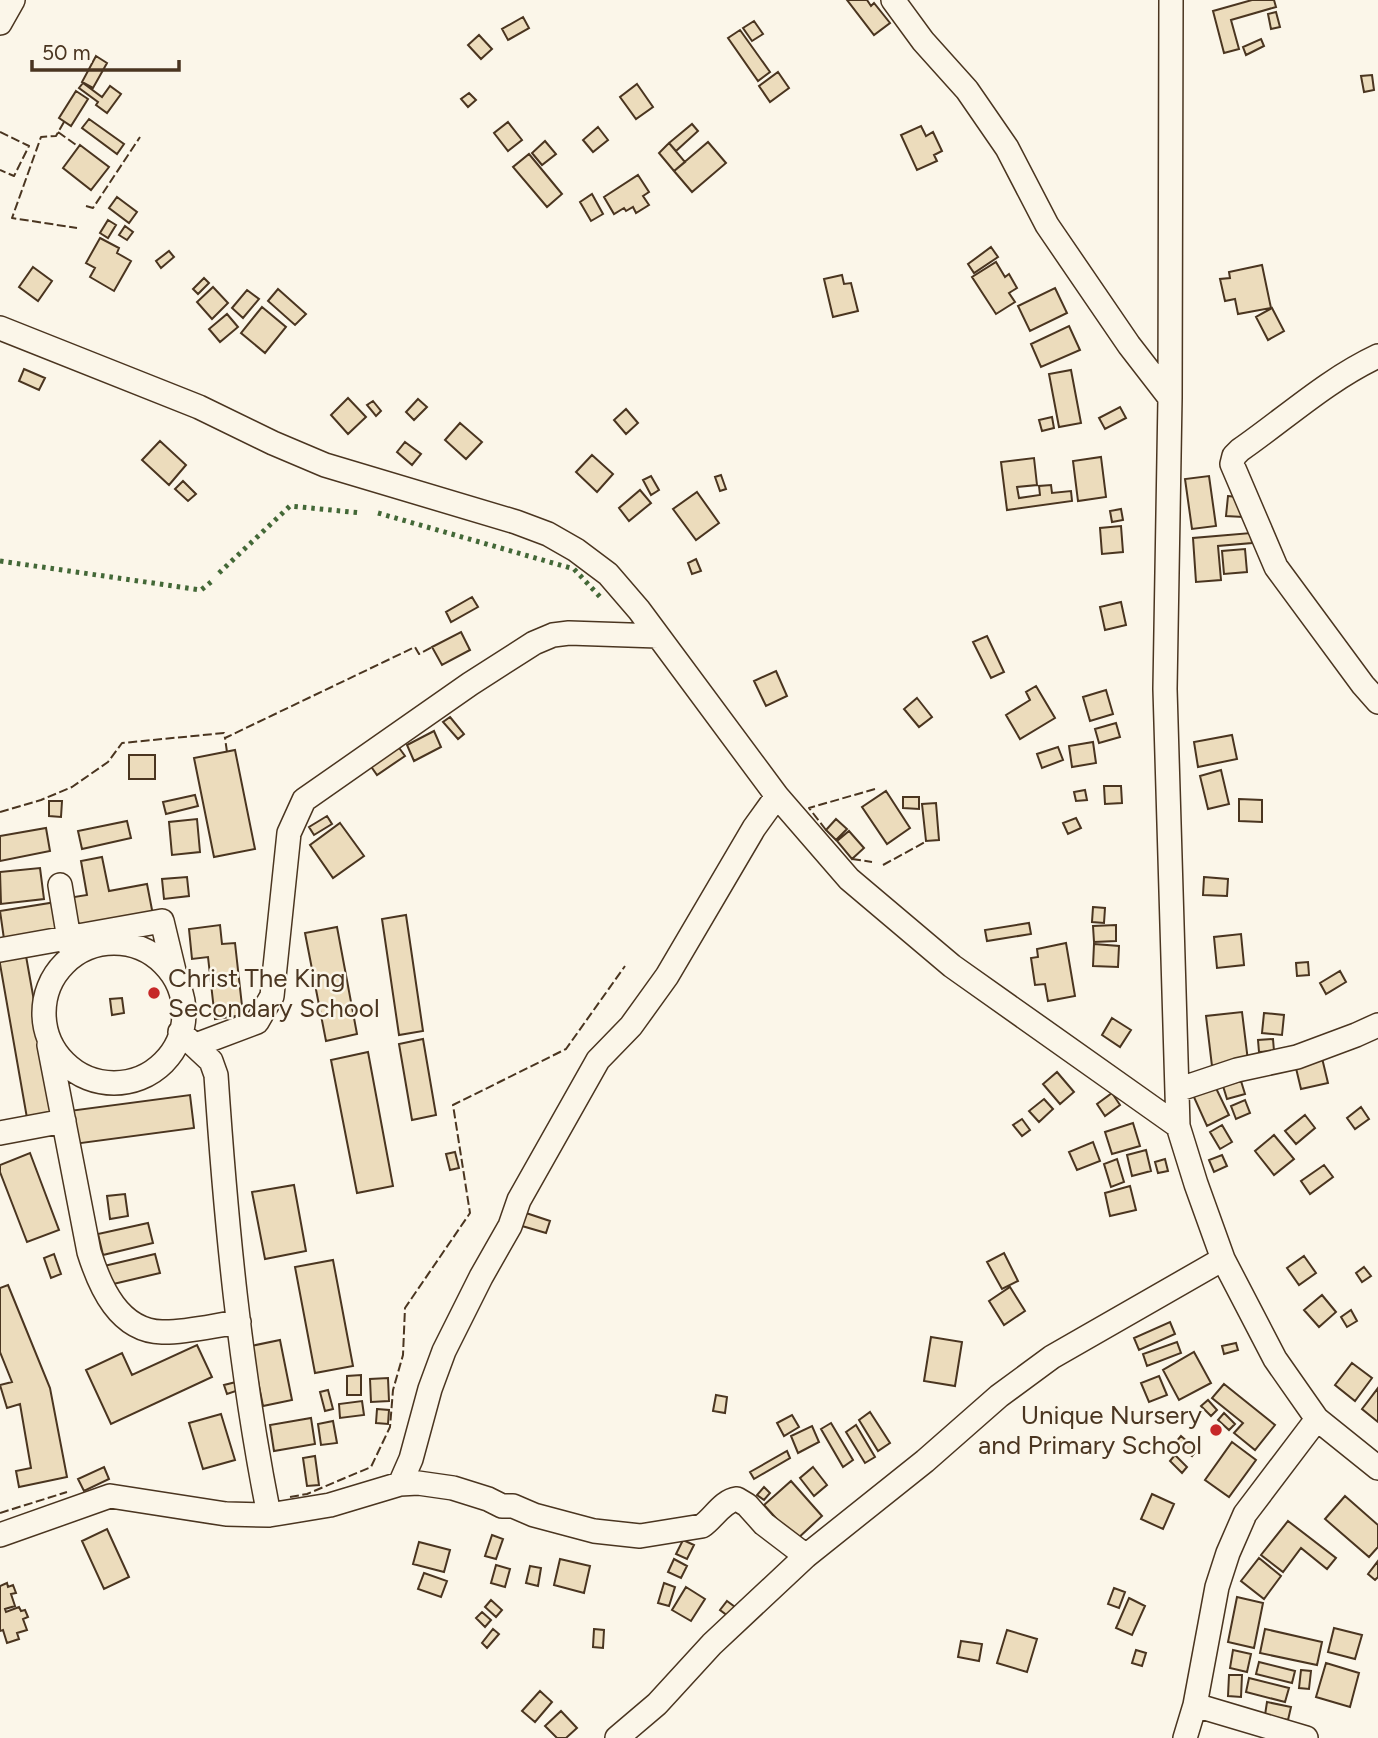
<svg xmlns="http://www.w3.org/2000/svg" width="1378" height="1738" viewBox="0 0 1378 1738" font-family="Figtree,sans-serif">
<rect width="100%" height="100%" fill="#fbf6e9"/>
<path fill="#ecdcbc" stroke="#4a3520" stroke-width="2" d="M847 0H867L871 6 874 3 890 23 874 35Z
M1252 0H1274L1276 7 1231 20 1239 49 1224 53 1213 11Z
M1276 12 1280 27 1271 29 1268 14Z
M523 17 529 28 508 40 502 29Z
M754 21 763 34 752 41 743 28Z
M740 30 770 72 758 81 728 38Z
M479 35 492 49 481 59 468 45Z
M1261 39 1264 46 1246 55 1243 47Z
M96 56 107 63 93 88 82 82Z
M778 72 789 88 770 102 759 86Z
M1372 75 1374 90 1364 92 1361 76Z
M83 83 102 97 110 86 121 94 107 113 96 105 98 102 79 88Z
M637 84 653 107 636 119 620 97Z
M76 91 88 99 71 126 59 118Z
M469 93 476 100 468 107 461 99Z
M89 119 124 144 117 154 82 128Z
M508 122 522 140 508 151 494 133Z
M692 124 698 131 676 151 669 143Z
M921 126 926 136 933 132 942 151 934 155 937 161 917 170 901 135Z
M598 127 608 140 593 152 583 140Z
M545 141 556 154 542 165 532 153Z
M708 142 726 163 692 192 674 171Z
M669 143 685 162 674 171 659 153Z
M80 145 109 167 91 190 63 168Z
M529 154 562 194 547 207 513 167Z
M638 175 649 192 643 196 649 205 636 213 633 207 626 211 624 208 614 214 604 197Z
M592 194 603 214 591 221 580 202Z
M117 197 137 212 129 223 109 208Z
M108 220 116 225 108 238 100 233Z
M125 226 133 232 127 240 119 235Z
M100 238 119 248 117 253 131 261 114 291 90 277 95 268 86 263Z
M991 247 998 257 974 273 968 264Z
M169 251 174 257 161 268 156 261Z
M996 262 1005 277 1009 274 1017 288 1009 293 1015 302 996 314 972 277Z
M1262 265 1271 308 1238 314 1235 299 1225 301 1220 279 1230 278 1229 272Z
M33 267 52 281 38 301 19 287Z
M842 275 844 284 851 283 858 311 833 317 824 279Z
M204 278 209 283 198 294 193 289Z
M213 287 228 303 212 319 197 302Z
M1055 288 1067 313 1030 331 1018 306Z
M278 289 306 314 295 325 268 301Z
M247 290 259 299 243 318 232 308Z
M262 307 286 327 265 353 241 333Z
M1272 308 1284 331 1268 340 1256 317Z
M227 314 238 327 220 342 209 329Z
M1069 326 1080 350 1041 367 1031 344Z
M24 369 45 378 39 390 19 381Z
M1071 370 1081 423 1059 427 1049 374Z
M348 398 366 417 348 434 331 415Z
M418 399 427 407 414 420 406 412Z
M373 401 381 411 376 416 367 405Z
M1120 407 1126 418 1105 429 1099 418Z
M626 409 638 423 626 434 614 420Z
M1052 417 1054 428 1042 431 1039 420Z
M460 423 482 442 466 459 445 440Z
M160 441 186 465 169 485 142 460Z
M405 442 421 454 412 465 397 452Z
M592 455 613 474 597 492 576 472Z
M1101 457 1106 497 1078 501 1073 461Z
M1034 458 1037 485 1017 487 1019 498 1040 495 1039 486 1051 485 1052 493 1071 491 1072 501 1007 510 1001 462Z
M721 475 726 489 720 491 715 477Z
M651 476 659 490 651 495 643 480Z
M1209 476 1216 526 1192 529 1185 479Z
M183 481 196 494 188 501 175 489Z
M640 490 651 503 629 521 619 508Z
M697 492 719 523 696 540 673 509Z
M1228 496 1245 498 1243 517 1226 516Z
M1121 509 1123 520 1112 522 1110 511Z
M1121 526 1123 552 1102 554 1100 528Z
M1251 533 1252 543 1218 546 1221 580 1196 582 1193 538Z
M1245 549 1247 572 1224 574 1222 551Z
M696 559 701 571 692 574 688 563Z
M472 597 478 607 451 622 446 612Z
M1121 602 1126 625 1105 630 1100 607Z
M461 632 470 650 442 665 432 647Z
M987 636 1004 672 991 678 973 642Z
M776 671 787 696 766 706 754 681Z
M1036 686 1055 718 1020 739 1006 715 1030 700 1026 692Z
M1106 690 1113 714 1090 721 1083 697Z
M917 698 932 717 919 727 904 709Z
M450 717 464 734 458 739 443 722Z
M1116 723 1120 737 1099 743 1095 729Z
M434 731 441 747 414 761 407 745Z
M1232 735 1237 759 1198 767 1194 742Z
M1093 742 1096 763 1072 767 1069 746Z
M397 745 405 756 377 775 370 765Z
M1058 747 1063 760 1042 768 1037 754Z
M235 750 255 849 214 857 194 758Z
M129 755H155V779H129Z
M1221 770 1229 804 1208 809 1200 776Z
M1104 786H1121L1122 803 1105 804Z
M1085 790 1087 800 1076 801 1074 792Z
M886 791 910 828 887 844 862 807Z
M195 795 198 806 166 814 163 802Z
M903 797H919V809L903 808Z
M1239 799 1262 800V822L1239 821Z
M49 801H62L61 817 49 816Z
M936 803 939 840 926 841 922 804Z
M327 816 332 824 314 835 309 827Z
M1076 818 1081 828 1068 834 1063 823Z
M197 819 200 852 172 855 169 822Z
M836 819 847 829 836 840 826 830Z
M127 821 131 838 82 849 78 831Z
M340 823 364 856 333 878 310 845Z
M46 828 50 851 0 861V836Z
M849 831 864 848 852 859 837 841Z
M102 857 109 891 147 884 153 915 74 929 68 898 87 895 81 861Z
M40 868 44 899 1 904 0 872Z
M187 877 189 896 164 899 162 879Z
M1204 877 1228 879 1227 896 1203 895Z
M56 902 61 929 4 939 0 911Z
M1093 907 1105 908 1104 923 1092 922Z
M406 915 423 1031 399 1035 382 919Z
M1029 923 1031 934 987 941 985 930Z
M220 925 222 944 235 943 243 1015 215 1019 208 957 192 959 189 929Z
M1116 925V941L1094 942 1093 926Z
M337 927 357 1034 326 1041 305 933Z
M1241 934 1244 965 1217 968 1214 937Z
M1066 943 1075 996 1048 1001 1045 984 1035 985 1031 958 1038 957 1037 949Z
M1094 944 1119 946 1118 967 1093 966Z
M26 956 54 1113 27 1118 0 964V960Z
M1308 962 1309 975 1297 976 1296 963Z
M1340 971 1346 982 1326 994 1320 983Z
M122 998 124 1013 112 1015 110 999Z
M1242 1012 1248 1061 1212 1066 1206 1016Z
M1264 1013 1284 1015 1282 1035 1262 1033Z
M1112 1018 1131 1030 1120 1047 1102 1035Z
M423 1039 436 1115 412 1120 399 1044Z
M1273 1039 1274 1051 1259 1052 1258 1040Z
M368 1052 393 1186 357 1193 331 1060Z
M1322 1058 1328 1083 1301 1089 1295 1064Z
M1057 1072 1074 1092 1060 1104 1043 1084Z
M1241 1081 1245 1094 1227 1099 1223 1086Z
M1214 1084 1229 1115 1207 1126 1193 1095Z
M1112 1093 1120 1105 1105 1116 1097 1104Z
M190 1095 194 1128 74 1144 69 1111Z
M1044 1099 1053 1109 1039 1122 1029 1111Z
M1245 1100 1250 1113 1236 1119 1231 1106Z
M1361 1107 1369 1119 1355 1129 1347 1118Z
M1305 1115 1315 1128 1296 1144 1285 1131Z
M1022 1119 1030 1130 1022 1136 1013 1125Z
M1133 1123 1140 1146 1112 1154 1105 1132Z
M1222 1125 1232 1142 1220 1149 1210 1132Z
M1274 1135 1294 1159 1274 1175 1255 1151Z
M1093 1142 1100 1161 1077 1170 1069 1152Z
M1146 1150 1151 1171 1132 1176 1127 1155Z
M455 1152 459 1168 450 1170 446 1154Z
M30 1153 59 1230 27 1242 0 1172V1165Z
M1222 1155 1227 1166 1214 1172 1209 1160Z
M1117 1159 1124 1182 1111 1187 1104 1164Z
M1165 1159 1168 1171 1158 1173 1155 1162Z
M1324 1165 1333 1177 1310 1194 1301 1181Z
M294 1185 306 1251 265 1259 252 1192Z
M1130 1186 1136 1210 1110 1216 1105 1193Z
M125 1194 128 1216 110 1219 107 1196Z
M526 1213 550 1221 546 1233 522 1226Z
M148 1223 153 1243 103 1255 98 1234Z
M1004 1253 1018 1281 1002 1289 987 1262Z
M54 1254 61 1274 51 1278 44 1258Z
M155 1254 160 1273 109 1285 104 1266Z
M1304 1256 1316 1273 1299 1285 1287 1268Z
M333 1260 353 1366 315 1373 295 1267Z
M1364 1267 1371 1276 1362 1282 1356 1273Z
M8 1285 50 1388 67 1477 19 1487 16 1471 31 1468 20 1404 7 1408 0 1385 12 1382 0 1352V1288Z
M1010 1287 1025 1311 1004 1325 989 1301Z
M1322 1295 1336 1312 1319 1327 1304 1310Z
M1351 1310 1357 1321 1347 1327 1341 1317Z
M1170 1322 1175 1334 1139 1350 1134 1338Z
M931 1337 962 1342 955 1386 924 1381Z
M280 1340 292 1400 263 1406 251 1346Z
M1177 1342 1181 1353 1147 1366 1143 1354Z
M1236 1343 1238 1350 1224 1354 1222 1346Z
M197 1345 212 1377 111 1424 86 1370 122 1353 132 1375Z
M1194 1352 1211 1383 1179 1400 1163 1370Z
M1352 1363 1372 1378 1355 1401 1335 1385Z
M361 1375V1395H347V1376Z
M1159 1376 1167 1395 1149 1402 1141 1383Z
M388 1378 389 1401 371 1402 370 1379Z
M236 1382 239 1390 227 1394 224 1385Z
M1224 1384 1275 1425 1255 1450 1234 1433 1243 1423 1212 1398Z
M1378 1388V1422L1362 1409Z
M328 1390 333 1409 325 1411 320 1392Z
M716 1395 727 1397 725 1413 713 1411Z
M1208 1400 1217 1410 1211 1416 1201 1406Z
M362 1401 364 1415 340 1418 339 1404Z
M377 1409 389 1410 388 1424 376 1423Z
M870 1412 890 1443 878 1451 859 1420Z
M1224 1413 1235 1424 1229 1430 1218 1420Z
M221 1414 235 1460 203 1469 189 1423Z
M792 1415 799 1427 784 1436 777 1423Z
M311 1418 315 1444 274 1451 270 1425Z
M333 1421 337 1443 321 1445 318 1424Z
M831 1423 853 1460 843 1467 821 1429Z
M856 1425 875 1457 865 1463 846 1432Z
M812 1426 819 1442 798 1453 791 1436Z
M1181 1436 1197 1450 1192 1456 1175 1443Z
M1232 1442 1256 1460 1229 1497 1205 1480Z
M787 1451 790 1458 754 1479 750 1472Z
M1175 1455 1187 1467 1182 1473 1170 1461Z
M315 1456 319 1485 307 1486 303 1458Z
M104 1467 109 1479 84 1491 78 1479Z
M813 1467 827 1485 814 1496 800 1478Z
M791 1481 822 1516 796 1540 764 1505Z
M764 1487 770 1493 764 1500 757 1495Z
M1152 1494 1174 1504 1163 1529 1141 1519Z
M1345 1496 1378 1525V1547L1369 1557 1325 1519Z
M1288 1521 1336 1558 1327 1569 1301 1548 1283 1572 1261 1555Z
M107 1529 129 1577 104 1589 82 1541Z
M492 1535 503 1539 496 1559 485 1556Z
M683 1540 694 1545 687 1559 676 1554Z
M419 1542 450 1550 444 1572 413 1564Z
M1259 1558 1281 1576 1264 1599 1241 1581Z
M560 1559 590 1566 584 1593 554 1585Z
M674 1559 687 1566 681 1578 668 1572Z
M1378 1561V1577L1375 1580 1368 1574Z
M496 1565 510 1569 505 1587 491 1583Z
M530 1566 541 1568 538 1586 526 1583Z
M424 1573 447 1581 441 1597 418 1589Z
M7 1583 8 1587 13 1585 16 1593 11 1594 15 1606 5 1609 6 1612 19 1607 21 1611 25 1610 28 1617 23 1619 27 1630 17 1633 19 1639 7 1643 3 1630 0 1631V1586Z
M664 1583 675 1587 669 1606 658 1603Z
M686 1587 705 1599 691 1621 672 1610Z
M1114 1588 1125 1592 1119 1608 1108 1604Z
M1237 1597 1263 1603 1254 1648 1228 1642Z
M1129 1598 1145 1606 1132 1635 1116 1628Z
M491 1600 502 1610 496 1617 485 1607Z
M727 1601 735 1607 728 1616 720 1610Z
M482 1612 491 1620 485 1627 476 1618Z
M1334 1628 1362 1635 1355 1659 1328 1652Z
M493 1629 499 1634 487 1648 482 1643Z
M594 1629 604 1630 603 1648 593 1647Z
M1265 1629 1322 1642 1317 1665 1260 1653Z
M1007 1630 1037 1639 1027 1672 997 1663Z
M961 1641 982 1644 979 1661 958 1657Z
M1136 1650 1146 1653 1142 1666 1132 1663Z
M1233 1650 1251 1654 1247 1672 1230 1668Z
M1259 1662 1295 1671 1292 1683 1256 1674Z
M1326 1663 1359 1673 1350 1707 1316 1697Z
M1301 1670 1311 1671 1309 1689 1299 1688Z
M1229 1675H1242L1241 1697 1228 1696Z
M1249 1678 1289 1688 1285 1702 1246 1692Z
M540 1691 552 1702 535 1722 522 1711Z
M1267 1702 1291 1707 1288 1720 1265 1715Z
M561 1711 577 1728 566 1738H557L545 1726Z"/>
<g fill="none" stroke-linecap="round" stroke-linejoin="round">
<g stroke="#4a3520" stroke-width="26">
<path id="minor" d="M893 0 923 41 967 90 1007 148 1047 225 1129 345 1170 398
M1171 0 1170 398 1165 689 1178 1126 1196 1184 1223 1259 1275 1359 1317 1419 1378 1468
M0 23 13 0
M0 328 199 407 273 443 325 465 516 522 548 534 576 550 608 574 639 610 777 796 849 879 952 966 1178 1126
M1378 356C1327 380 1286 418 1240 450L1234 456 1232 464 1276 567 1363 685 1378 702
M60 885 71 951
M44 1013a70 70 0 1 1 140 0a70 70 0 1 1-140 0Z
M0 950 162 921 175 975
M180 1032 211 1061 216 1075C226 1223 240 1370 269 1515
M49 1045 89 1252C100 1287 119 1331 162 1332 184 1333 216 1325 239 1322
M196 1045 257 1022 272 996 289 833 304 800 470 684 534 643 553 635 569 633 658 636
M1177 1090 1237 1070 1297 1057 1356 1035 1378 1025
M0 1133 64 1121
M400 1484 411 1459 430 1389 444 1351 481 1277 510 1226 519 1200 598 1060 631 1026 667 976 754 828 777 796
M0 1535 110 1496 226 1514 269 1515 330 1505 400 1484 418 1483 453 1488 488 1499 502 1506H513L534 1515 594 1531 640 1536 702 1526C714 1518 722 1501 737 1499L747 1505 764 1524 806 1556
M1195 1705 1306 1738
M617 1738 657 1704 712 1644 806 1556 925 1461 999 1396 1052 1357 1223 1259
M1185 1738 1195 1705 1217 1587 1228 1553 1245 1514 1317 1419"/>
</g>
<use href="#minor" stroke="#fbf6e9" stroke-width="23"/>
<path stroke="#436837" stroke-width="5" stroke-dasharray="3.5 5" stroke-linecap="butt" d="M378 513 574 569 603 600
M0 561 201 590 211 582
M219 573 290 506 361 513"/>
<path stroke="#4a3520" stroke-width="2" stroke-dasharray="9 3.5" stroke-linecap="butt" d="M64 122 56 136 41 137 12 218 77 228
M0 132 29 146 14 176 0 170
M58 132 79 147
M86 206 93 208 140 137
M227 752 225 738 415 647 419 654 432 647
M0 812 41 800 72 787 108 762 122 743 224 733 225 738
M826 830 809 808 875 789
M852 859 872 862
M883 865 927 841
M290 1497 307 1494 371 1467 390 1427 393 1390 403 1355 405 1308 470 1213 453 1105 566 1049 625 966
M0 1513 67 1492"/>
</g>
<g fill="#c62828" stroke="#fbf6e9" stroke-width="2.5">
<circle cx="154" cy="993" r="7"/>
<circle cx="1216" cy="1430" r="7"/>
</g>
<g text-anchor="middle" stroke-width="5" stroke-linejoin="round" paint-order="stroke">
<g font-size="26" fill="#4a3520" stroke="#fbf6e9" text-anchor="start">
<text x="168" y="987">Christ The King<tspan x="168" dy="30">Secondary School</tspan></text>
<text x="1202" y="1424" text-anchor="end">Unique Nursery<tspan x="1202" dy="30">and Primary School</tspan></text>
</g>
</g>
<path d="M32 60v10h147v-10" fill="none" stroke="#4a3520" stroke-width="3.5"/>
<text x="42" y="60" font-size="21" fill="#4a3520" stroke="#fbf6e9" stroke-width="5" paint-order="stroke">50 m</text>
</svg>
